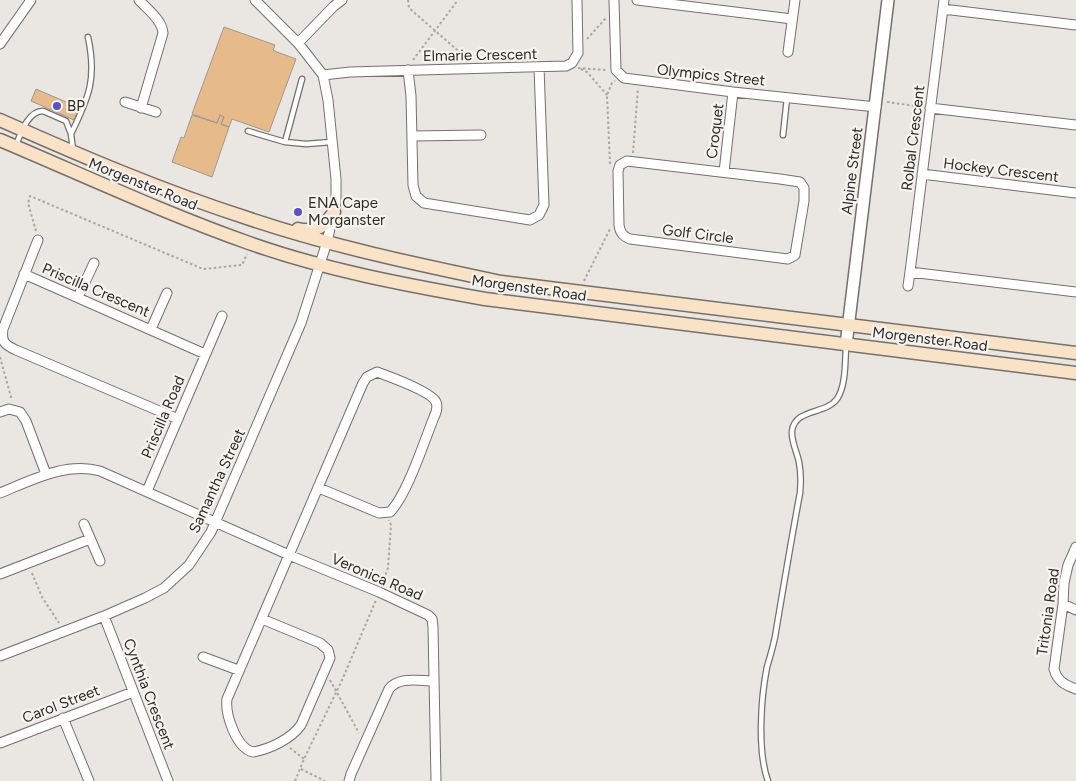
<svg xmlns="http://www.w3.org/2000/svg" width="1076" height="781" viewBox="0 0 1076 781" font-family="Figtree,sans-serif">
<rect width="100%" height="100%" fill="#eae6e1"/>
<path fill="#e6ba89" stroke="#9d9995" d="M224 27 275 45 273 50 277 52 296 59 269 132 232 119 229 127 221 124 224 117 220 115 217 123 192 114Z
M36 89 80 108 74 120 31 101Z
M192 115 217 123 220 115 224 117 221 124 229 127 212 177 172 162 181 137 184 138Z"/>
<g fill="none" stroke-linecap="round" stroke-linejoin="round">
<g stroke="#74716d" stroke-width="7">
<path id="service" d="M248 131 285 142 306 144 331 142
M71 134C89 97 97 79 88 37
M783 135 787 98
M285 142 302 79
M16 145C21 133 28 111 43 111L66 121 71 134 73 150
M768 781C757 751 761 697 767 667 770 657 773 647 775 637 783 589 791 541 800 493 801 482 801 472 799 462 797 452 791 441 792 431 795 408 825 415 837 399 846 386 845 362 846 346"/>
</g>
<g stroke="#74716d" stroke-width="11">
<path id="minor" d="M139 0C148 10 162 20 163 33L141 108
M614 0 616 70 624 78 733 92 876 107
M637 0 792 19
M944 0 910 272 1076 292
M943 9 1076 25
M298 43 334 6 342 0
M0 44 31 0
M788 52 795 0
M408 70 411 96 413 185 416 196 424 203 530 220 539 215 544 205 539 67
M323 75 350 72 566 66 572 63 578 53 577 0
M125 102 156 112
M930 108 1076 125
M412 136 481 135
M627 161 780 179 800 182 804 188V201L795 255 788 259 630 239C623 236 620 233 619 225L618 171 620 165Z
M724 172 733 92
M922 174 1076 193
M38 240 3 329C1 342 5 345 16 350L178 419
M24 274 205 354
M908 286 910 272
M78 297 94 263
M151 329 167 293
M0 412 9 409 20 412 26 421 46 474
M147 491 222 316
M0 493C32 480 65 462 100 471L289 555 379 592 428 615 432 619 433 627 436 781
M84 524 100 561
M1076 547 1068 565 1064 583 1063 604 1054 669C1057 681 1065 685 1076 689
M0 574 90 539
M1063 604 1076 610
M104 616 168 781
M262 619 320 643 328 650 330 658 301 725C291 739 270 749 253 752 236 748 225 714 227 699L363 383 367 377 377 372C388 376 432 392 436 402 438 407 436 413 434 417 424 442 407 495 390 512L379 513 319 488
M0 656 104 616 145 598 164 588 189 565 211 532 301 323 327 242 336 202V179L328 100 323 75 298 43 255 0
M203 657 238 670
M63 718 89 781
M0 743 133 692
M349 781 351 774 389 689C399 676 419 681 434 681"/>
</g>
<g stroke="#74716d" stroke-width="14">
<path id="tertiary" d="M846 345 888 0"/>
</g>
<g stroke="#74716d" stroke-width="15">
<path id="secondary" d="M0 120C81 156 163 191 247 218 330 246 415 264 501 282L1076 353
M0 140C83 175 164 213 249 243 325 270 406 285 485 299L1076 373
M298 229C316 233 325 226 334 212"/>
</g>
<path stroke="#aaa7a3" stroke-width="2" stroke-dasharray="2.5 2.5" stroke-linecap="butt" d="M408 0 409 8 463 55V61
M587 39 606 18
M413 60 458 0
M578 68 606 70
M581 69 587 72 607 95
M887 102 922 107
M633 153 638 88
M610 164 607 95 612 83 615 81
M36 231 28 203 30 196 203 269 242 265 247 254
M584 281 610 229
M0 357 11 397V400
M32 573 42 597 59 623
M382 584 388 568 391 525 389 520
M330 680 359 733
M290 748 304 759
M301 769 325 781
M295 781 304 759 343 678 376 600"/>
<use href="#service" stroke="#fff" stroke-width="4.5"/>
<use href="#minor" stroke="#fff" stroke-width="9"/>
<use href="#tertiary" stroke="#fff" stroke-width="11"/>
<use href="#secondary" stroke="#f9e2c6" stroke-width="12"/>
</g>
<g fill="#5553cb" stroke="#f7f3ef" stroke-width="2">
<circle cx="57" cy="106" r="5"/>
<circle cx="298" cy="212" r="5"/>
</g>
<g text-anchor="middle" stroke-width="4.5" stroke-linejoin="round" paint-order="stroke">
<g font-size="15" fill="#2c2b29" stroke="#f7f3ef">
<text transform="translate(480 55) rotate(-1)" y="5">Elmarie Crescent</text>
<text transform="translate(711 75) rotate(6)" y="5">Olympics Street</text>
<text transform="translate(715 131) rotate(-83)" y="5">Croquet</text>
<text transform="translate(913 138) rotate(-83)" y="5">Rolbal Crescent</text>
<text transform="translate(1001 170) rotate(7)" y="5">Hockey Crescent</text>
<text transform="translate(852 171) rotate(-83)" y="5">Alpine Street</text>
<text transform="translate(143 184) rotate(22)" y="5">Morgenster Road</text>
<text transform="translate(698 234) rotate(7)" y="5">Golf Circle</text>
<text transform="translate(529 288) rotate(8)" y="5">Morgenster Road</text>
<text transform="translate(96 290) rotate(23)" y="5">Priscilla Crescent</text>
<text transform="translate(930 339) rotate(7)" y="5">Morgenster Road</text>
<text transform="translate(163 417) rotate(-67)" y="5">Priscilla Road</text>
<text transform="translate(217 481) rotate(-65)" y="5">Samantha Street</text>
<text transform="translate(377 577) rotate(23)" y="5">Veronica Road</text>
<text transform="translate(1048 612) rotate(-82)" y="5">Tritonia Road</text>
<text transform="translate(149 694) rotate(69)" y="5">Cynthia Crescent</text>
<text transform="translate(61 704) rotate(-21)" y="5">Carol Street</text>
</g>
<g font-size="15" fill="#2c2b29" stroke="#f7f3ef" text-anchor="start">
<text x="67" y="111">BP</text>
<text x="308" y="208">ENA Cape<tspan x="308" dy="17">Morganster</tspan></text>
</g>
</g>
</svg>
